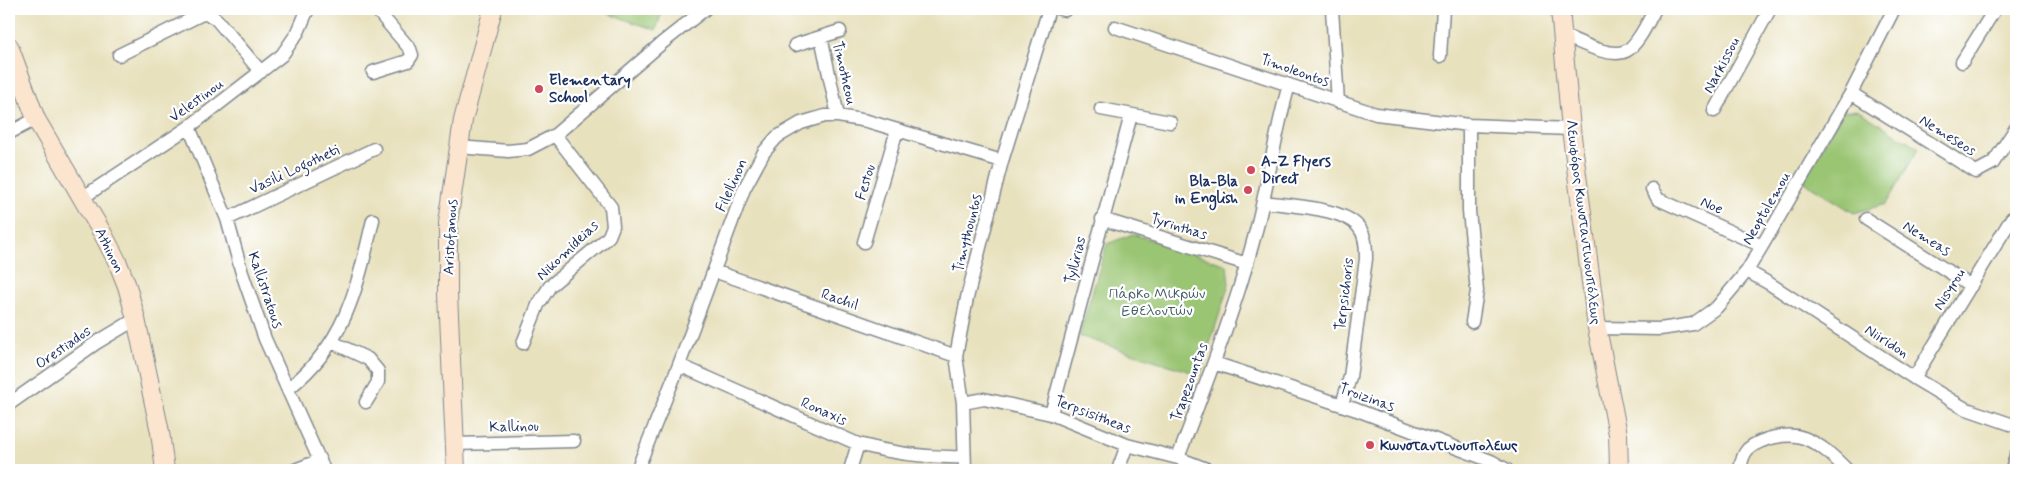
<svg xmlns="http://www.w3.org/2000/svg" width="2025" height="479" viewBox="0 0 2025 479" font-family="Mynerve,sans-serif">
<rect width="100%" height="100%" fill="#fff"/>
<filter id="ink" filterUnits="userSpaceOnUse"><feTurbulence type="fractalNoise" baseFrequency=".02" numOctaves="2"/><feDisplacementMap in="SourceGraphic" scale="10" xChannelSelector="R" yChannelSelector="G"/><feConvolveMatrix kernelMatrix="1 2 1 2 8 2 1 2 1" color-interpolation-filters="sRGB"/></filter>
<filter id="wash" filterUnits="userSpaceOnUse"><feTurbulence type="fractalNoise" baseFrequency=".0096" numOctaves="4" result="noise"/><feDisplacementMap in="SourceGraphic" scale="20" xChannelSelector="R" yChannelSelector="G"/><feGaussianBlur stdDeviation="1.12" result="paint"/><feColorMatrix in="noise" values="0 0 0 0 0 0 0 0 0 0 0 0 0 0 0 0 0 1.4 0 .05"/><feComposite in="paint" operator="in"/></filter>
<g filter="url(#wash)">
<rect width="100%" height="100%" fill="#e8e1bd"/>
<path fill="#9ac572" stroke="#5a7a68" d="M594 9H663L656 30Z
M1857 110 1919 148 1886 204 1854 213 1803 181 1842 112Z
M1133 234 1227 265 1229 284 1200 375 1079 336 1107 244Z"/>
</g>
<g filter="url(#ink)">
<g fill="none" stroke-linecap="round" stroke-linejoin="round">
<g stroke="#82888e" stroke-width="15">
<path id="street" d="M1060 9 1065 10
M1332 9 1338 102
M1115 27 1376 114 1469 125 1571 129
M1562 35C1578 41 1610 59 1626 51 1638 45 1649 20 1655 9
M821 37 838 116
M795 45 840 31
M119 55 202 14C208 14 212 15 217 20L261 72
M1440 56 1443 9
M1962 62 1995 9
M373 72 408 61 412 55 410 49 376 9
M1851 93 1976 172 1993 163 2016 128
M1101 109 1170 122
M1714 111 1770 9
M1469 125V211L1477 291 1472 322
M189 127 227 219 242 273 265 339 324 470
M9 133 36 119
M458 147 508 151 528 149 555 135 662 43 705 9
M1652 189 1658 199 1762 246
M82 198 189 127 282 55 298 32 308 9
M1264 202C1288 206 1346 207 1360 229 1366 237 1366 249 1366 259L1350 377 1342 405
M227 219 374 149
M1102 219 1247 264
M1866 219 1971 286
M864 242 897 130
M714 271 956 356
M1747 271 1770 284 1914 378 1964 408 2016 426
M1597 328 1660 329 1693 324 1717 307 1747 271 1762 246 1851 93 1894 9
M332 342 368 359 378 371V382L366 402
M523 343 538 305 550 286 604 241 609 236 613 226 611 207 555 135
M1214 363 1357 410 1491 461 1507 470
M679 365 858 444C894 454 927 458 964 457
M1914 378 2012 218
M289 388C346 343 357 288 373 220
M963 403 984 399 1051 414 1127 445 1178 458 1209 470
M9 404 96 343 136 319
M1051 414 1131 115
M454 444 574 441
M1178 458C1205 386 1234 313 1254 238 1268 188 1274 136 1289 85
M295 470 320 460
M637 470 679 365 744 189 764 152 777 137 801 123 825 116H838L867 121 1002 161
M850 470 858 444
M965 470 963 403 956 356 967 298 1002 161 1049 9
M1118 470 1127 445
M1740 470C1741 463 1743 454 1748 449 1761 438 1788 432 1804 438 1822 445 1834 457 1847 470
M2012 470 2016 455"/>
</g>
<g stroke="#82888e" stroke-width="20">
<path id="secondary" d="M1560 9 1571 129 1597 328 1618 434 1619 470
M9 46 36 119 103 234 117 261 127 286 136 319 160 432 165 470
M456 470 448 294V223L463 120 493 9"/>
</g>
<use href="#street" stroke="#fff" stroke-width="12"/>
<use href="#secondary" stroke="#fbe5cf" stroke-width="18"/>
</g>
</g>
<g fill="#d1495b" stroke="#fff" stroke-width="2">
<circle cx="539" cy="89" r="5"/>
<circle cx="1251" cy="170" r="5"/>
<circle cx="1248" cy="190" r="5"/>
<circle cx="1370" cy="445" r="5"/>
</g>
<g text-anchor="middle" stroke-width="4.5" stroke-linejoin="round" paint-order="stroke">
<g font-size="15" fill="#1b2f5e" stroke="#fff">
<text transform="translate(1721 65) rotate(-62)" y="5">Narkissou</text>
<text transform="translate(1295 70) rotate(19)" y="5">Timoleontos</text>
<text transform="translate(845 73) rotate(77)" y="5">Timotheou</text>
<text transform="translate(196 100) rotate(-36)" y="5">Velestinou</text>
<text transform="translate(1948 135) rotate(32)" y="5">Nemeseos</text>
<text transform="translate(294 169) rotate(-25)" y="5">Vasili Logotheti</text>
<text transform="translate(865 182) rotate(-73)" y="5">Festou</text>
<text transform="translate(731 185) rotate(-66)" y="5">Filellinon</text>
<text transform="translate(1712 205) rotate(24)" y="5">Noe</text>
<text transform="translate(1766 208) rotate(-60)" y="5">Neoptolemou</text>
<text transform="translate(1584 222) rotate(83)" y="5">Λεωφόρος Κωνσταντινουπόλεως</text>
<text transform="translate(1179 226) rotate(17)" y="5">Tyrinthas</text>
<text transform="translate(967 233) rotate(-76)" y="5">Timythountos</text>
<text transform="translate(450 237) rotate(-87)" y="5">Aristofanous</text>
<text transform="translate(1927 238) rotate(32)" y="5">Nemeas</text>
<text transform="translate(110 250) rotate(64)" y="5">Athinon</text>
<text transform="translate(567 250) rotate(-44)" y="5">Nikomideias</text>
<text transform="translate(1075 260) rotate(-76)" y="5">Tyllirias</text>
<text transform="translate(1949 289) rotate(-58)" y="5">Nisyrou</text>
<text transform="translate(266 290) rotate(71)" y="5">Kallistratous</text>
<text transform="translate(1344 294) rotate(-83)" y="5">Terpsichoris</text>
<text transform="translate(840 299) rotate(19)" y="5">Rachil</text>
<text transform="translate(1887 341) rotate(33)" y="5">Niiridon</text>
<text transform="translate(63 347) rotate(-35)" y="5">Orestiados</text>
<text transform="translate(1189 382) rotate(-70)" y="5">Trapezountas</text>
<text transform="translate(1367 397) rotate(20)" y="5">Troizinas</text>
<text transform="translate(824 411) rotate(24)" y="5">Ronaxis</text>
<text transform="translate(1093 414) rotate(21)" y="5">Terpsisitheas</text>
<text transform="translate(514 426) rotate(-1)" y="5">Kallinou</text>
</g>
<g font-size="15" font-weight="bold" fill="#1b2f5e" stroke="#fff" text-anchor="start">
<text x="549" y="85">Elementary<tspan x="549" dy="17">School</tspan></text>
<text x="1261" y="166">A-Z Flyers<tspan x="1261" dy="17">Direct</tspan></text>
<text x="1238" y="186" text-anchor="end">Bla-Bla<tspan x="1238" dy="17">in English</tspan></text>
<text x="1380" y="450">Κωνσταντινουπολεως</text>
</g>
<g font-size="15" fill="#415c64" stroke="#fff">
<text x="1157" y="298">Πάρκο Μικρών<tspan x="1157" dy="17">Εθελοντών</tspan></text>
</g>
</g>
<rect width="2025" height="479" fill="none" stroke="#fff" stroke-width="30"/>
</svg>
